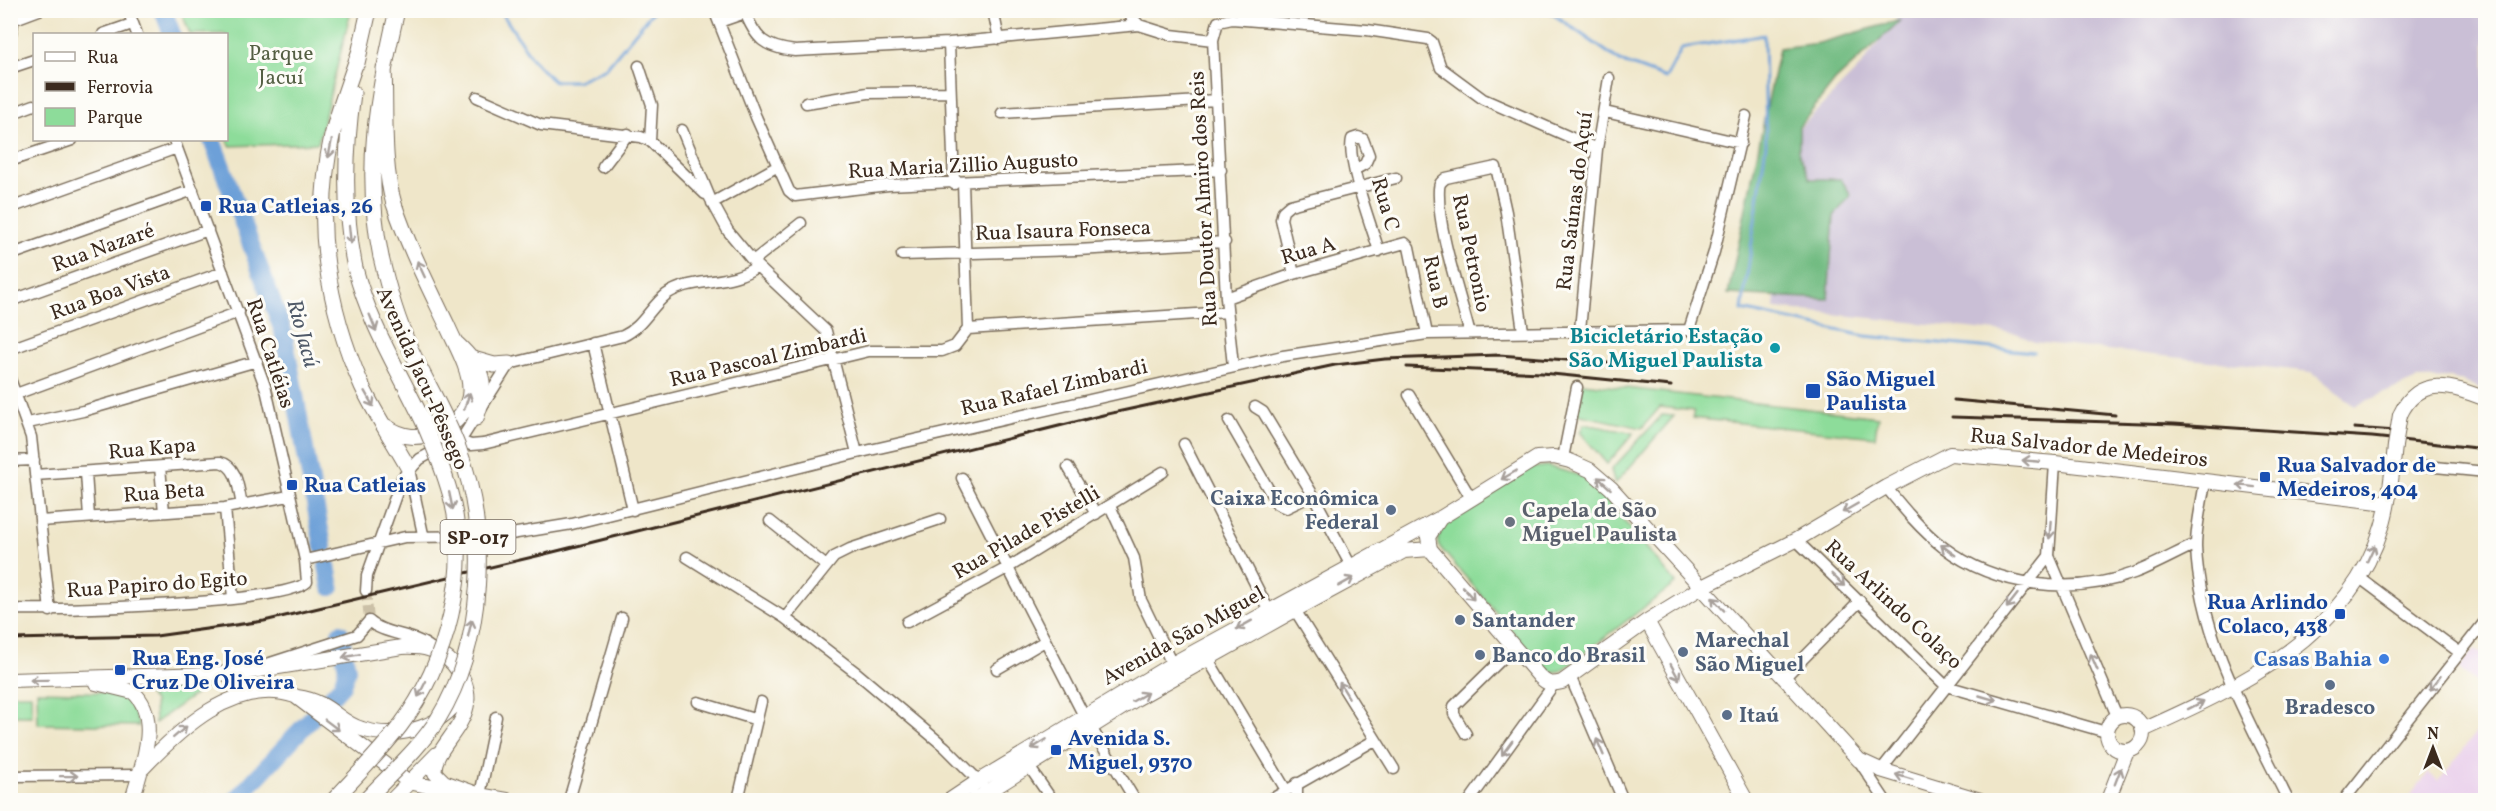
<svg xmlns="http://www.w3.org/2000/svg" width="2496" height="811" viewBox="0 0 2496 811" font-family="Vollkorn,serif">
<rect width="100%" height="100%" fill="#fdfcf7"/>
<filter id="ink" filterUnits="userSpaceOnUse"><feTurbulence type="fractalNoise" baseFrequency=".0167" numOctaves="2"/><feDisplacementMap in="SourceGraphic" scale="12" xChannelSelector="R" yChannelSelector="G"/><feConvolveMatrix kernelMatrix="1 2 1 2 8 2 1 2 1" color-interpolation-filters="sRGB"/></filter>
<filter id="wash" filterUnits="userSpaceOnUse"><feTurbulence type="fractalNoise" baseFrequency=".008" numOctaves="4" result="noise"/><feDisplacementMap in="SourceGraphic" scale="24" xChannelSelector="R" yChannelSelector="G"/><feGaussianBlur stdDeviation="1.35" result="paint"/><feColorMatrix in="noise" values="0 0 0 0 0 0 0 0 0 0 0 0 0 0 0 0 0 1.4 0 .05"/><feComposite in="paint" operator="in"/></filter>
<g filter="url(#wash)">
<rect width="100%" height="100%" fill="#efe6c9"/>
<path fill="#ead1ec" d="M2474 649 2485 657V689L2459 669Z
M2485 721V800H2407L2428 773 2439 781Z"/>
<path fill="#cabfd6" d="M1902 11H2485V390L2452 378 2417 379 2354 406 2312 372 2034 342 2016 333 1774 308 1787 141 1860 67Z"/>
<path fill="#8ddc9a" stroke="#64835c" stroke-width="1.5" d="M181 11H351L318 143 230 146 226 135V34H190Z
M1582 383 1878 417 1875 437 1692 418 1694 411 1660 407 1642 428 1576 414Z
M1662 415 1674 416 1615 484 1611 470Z
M1584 424 1634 433 1607 464 1580 432Z
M1547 466 1588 478 1676 583 1561 671 1551 672 1542 666 1438 545C1438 533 1442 526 1451 518L1530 468Z
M135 682H212L155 723 154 701Z
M37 691 123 693 130 703 139 726 38 724Z
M11 694H31L32 716H11Z"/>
<path fill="#72bc82" stroke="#567350" stroke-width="1.5" d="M1901 20 1835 81 1799 127V153L1810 179H1841L1851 195 1834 216 1828 299 1728 294 1779 48 1819 43Z"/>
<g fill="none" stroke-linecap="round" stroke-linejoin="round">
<path stroke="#6da0d8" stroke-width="3" d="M500 10 532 59 553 81H577L606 68 654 10
M1547 10 1620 61 1666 78 1682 48 1764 35 1766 144 1742 310 1865 336 2034 352"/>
<path stroke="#6da0d8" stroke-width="18" d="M163 10 172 34
M212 140 283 331 323 546
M327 566 331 587
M236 800 342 685 347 669 340 633"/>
</g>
</g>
<g filter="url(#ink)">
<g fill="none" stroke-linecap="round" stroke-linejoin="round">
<path stroke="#cbc0a7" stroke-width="10" stroke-dasharray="10 5" stroke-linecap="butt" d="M366 591 369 619"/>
<g stroke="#7a6c5a" stroke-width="13">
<path id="minor" d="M128 10 137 34
M714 10 756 117 789 191 795 196 888 185 1221 170
M744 10C756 40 764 47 795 51L949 43 1139 25 1171 35 1213 40
M993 10 999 39
M1125 10 1139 25
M15 19 39 10
M719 22 745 13
M103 34 132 24
M10 37 16 10
M949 43 954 184
M639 66 652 105 650 141
M10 68 34 60
M477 97 541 125 641 137 650 141 705 194
M806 103 868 93 950 92
M1605 112 1741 143
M1002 113 1217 100
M10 114 34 105
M682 130 710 198 728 231 757 266 826 331 857 453
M10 161 72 140
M603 167 628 134
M1356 169 1365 164 1369 155 1363 139 1358 137 1352 139C1346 159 1372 228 1379 251
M963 183 968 329
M712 203 778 166
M10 208 177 148
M10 255 193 190
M902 255 1077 250 1225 242
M753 261 801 223
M1294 274 1281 219 1283 211 1290 205 1396 178
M1226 298 1294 274 1405 243 1409 247 1427 334
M10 301 208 230
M1580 330 1597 149 1609 78
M1469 331C1459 291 1437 229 1439 189 1439 183 1442 181 1446 178L1496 167 1506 212 1523 331
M593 343 633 510
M10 349 223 272
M1233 366 1226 298 1213 40 1218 22 1232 19 1367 30 1428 39 1432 42 1441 68 1483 99 1597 149
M10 379 31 437 50 611
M16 394 239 312
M1409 395 1471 498
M1255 407 1263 412 1313 495 1351 566
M1229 421 1277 504 1286 508 1313 495
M28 423 83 411 257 361
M456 440 471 445 483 444 869 351H942L955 346 968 329 1227 312
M1184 444 1269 611
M1563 458 1577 387
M10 461 34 460
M2055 463 2049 556 2117 716
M2425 466 2486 472
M160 467 164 512
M1068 467 1096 514
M409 469 423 534
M86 473 89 517
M35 475 220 462C238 466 238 489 242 505
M962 478 1084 716 1135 800
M2205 482C2202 502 2196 525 2196 546 2199 636 2249 721 2288 800
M1886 487C1903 508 1921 530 1943 547 1996 587 2072 596 2134 573 2155 565 2176 553 2196 544
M1110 506 1134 558 1141 600 1172 664
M225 508 233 598
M40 521 225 508 289 496
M770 521 825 565
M1796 540 1946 686 2106 732
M687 557 785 618 858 674 945 747 983 785
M305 560 405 537 499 536 572 524 857 453 1283 356 1427 334 1689 330 1714 252 1746 116
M2360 578 2459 652
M366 591 367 576 402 478 420 459 464 435 509 364 623 336C643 327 650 307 667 294 691 277 732 286 757 266
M10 609C53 611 285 604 307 582L305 560 266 389 174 140
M1295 610 1394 769
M785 618 834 557 850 549 940 519
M369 621C384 635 413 633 431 648
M907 622 1009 567 1163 472
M1208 659 1286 790
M264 665 357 635 369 621
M997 669 1045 641
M1570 676 1623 800
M1785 677 1860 601
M698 702 757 720
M1466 734 1454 714V706L1514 647
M1859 761 1885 800
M1028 765 1052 800
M1881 770 2049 556
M10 776 140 775
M1297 783V800
M480 795 496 717
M569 800 622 618
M738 800 761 702
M1270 800 1375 740
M1470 800 1554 684
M2344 800 2486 620"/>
</g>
<g stroke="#7a6c5a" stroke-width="16">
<path id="major" d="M2400 415C2419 374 2452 386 2486 399
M1439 520 1428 537 1430 549 1539 676C1547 684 1551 685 1562 682L1647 621 1702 587 1796 540 1886 487 1950 454 2055 463 2387 503
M1647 621 1746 800
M10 680 242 673 402 647C422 646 439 649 453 664 496 715 429 743 435 773L444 782 480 795
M96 683 133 692C162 717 141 769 132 800
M297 697C332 702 336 721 362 729 398 741 450 726 464 689
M2107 733a18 18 0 1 1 36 0a18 18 0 1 1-36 0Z
M2143 730C2239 687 2349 636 2382 527 2390 501 2392 472 2395 446
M140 771C178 731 234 676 295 696L409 782 454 792
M473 794 507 800
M392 800 437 754
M950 800 980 780 1172 664 1442 517 1537 458 1554 457 1570 461 1590 470 1611 488 1859 760 1881 770 1980 800
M975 800 1136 699 1295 610 1404 551 1430 549
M2108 800 2127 751"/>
</g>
<g stroke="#7a6c5a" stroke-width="17">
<path id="highway" d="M359 53C350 80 339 108 332 136 313 221 327 307 362 386 375 414 394 442 409 469
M357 63 369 10
M384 68C386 110 382 164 394 204 408 246 428 285 447 325 455 344 470 368 470 389 471 406 456 425 440 431 418 439 404 439 385 426
M353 93C345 151 343 210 355 268
M381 257C363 169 377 97 397 10
M457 344C483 368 489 384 476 418
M473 359 494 365 509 364"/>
</g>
<use href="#minor" stroke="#fff" stroke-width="10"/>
<use href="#major" stroke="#fff" stroke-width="14"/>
<use href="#highway" stroke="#fff" stroke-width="15"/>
<path stroke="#3b2a1e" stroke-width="3" d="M1407 367 1542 373 1671 386
M1954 400 2115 415
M1952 417 2174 424 2372 437 2486 449
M2354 428 2396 431
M10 639 156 636 264 621 541 555 1103 415 1335 365 1385 359 1499 355 1673 368"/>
<g stroke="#7a6c5a" stroke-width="16" stroke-linecap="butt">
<path id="major-bridge" d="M2395 446 2400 415"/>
</g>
<g stroke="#7a6c5a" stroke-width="17" stroke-linecap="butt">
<path id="highway-bridge" d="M334 800C356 776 380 752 400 726 447 664 472 569 450 493 443 468 433 444 423 421 398 369 369 323 355 268
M366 800C390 774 419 749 438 719 484 644 490 531 459 450 446 414 426 382 410 348 397 319 388 288 381 257"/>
</g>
<use href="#major-bridge" stroke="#fff" stroke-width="14"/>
<use href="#highway-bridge" stroke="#fff" stroke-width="15"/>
</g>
<defs><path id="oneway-shaft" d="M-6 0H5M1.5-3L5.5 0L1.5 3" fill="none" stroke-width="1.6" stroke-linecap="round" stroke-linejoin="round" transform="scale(1.5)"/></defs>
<g stroke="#a79f9a">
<use href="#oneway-shaft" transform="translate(330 149) rotate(101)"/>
<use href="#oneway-shaft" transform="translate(350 235) rotate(84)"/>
<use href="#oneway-shaft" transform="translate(421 269) rotate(-115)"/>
<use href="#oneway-shaft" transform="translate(373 323) rotate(68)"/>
<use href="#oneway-shaft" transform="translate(369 399) rotate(60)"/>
<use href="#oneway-shaft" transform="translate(467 401) rotate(-71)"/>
<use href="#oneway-shaft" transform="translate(2031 461) rotate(-175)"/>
<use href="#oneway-shaft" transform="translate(1509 475) rotate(150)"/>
<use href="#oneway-shaft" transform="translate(1604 483) rotate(-138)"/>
<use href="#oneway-shaft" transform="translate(2246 486) rotate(-173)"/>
<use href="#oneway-shaft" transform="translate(451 501) rotate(78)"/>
<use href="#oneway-shaft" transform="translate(1850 508) rotate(150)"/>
<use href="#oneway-shaft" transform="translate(2050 530) rotate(94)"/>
<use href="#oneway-shaft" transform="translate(1948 550) rotate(-144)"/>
<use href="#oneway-shaft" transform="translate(2371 553) rotate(-65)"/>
<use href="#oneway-shaft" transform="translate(1838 580) rotate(44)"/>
<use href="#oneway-shaft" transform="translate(1346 582) rotate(-29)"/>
<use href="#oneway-shaft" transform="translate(1468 593) rotate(49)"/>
<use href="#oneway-shaft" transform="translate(2012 601) rotate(128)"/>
<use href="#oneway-shaft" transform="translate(1718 604) rotate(-133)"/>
<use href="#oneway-shaft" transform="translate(1244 625) rotate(151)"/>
<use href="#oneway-shaft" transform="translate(470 628) rotate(-77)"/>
<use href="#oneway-shaft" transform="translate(351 656) rotate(169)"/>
<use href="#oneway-shaft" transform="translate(2094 662) rotate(-113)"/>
<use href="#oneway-shaft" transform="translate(1675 672) rotate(61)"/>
<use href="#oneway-shaft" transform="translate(39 680) rotate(179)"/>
<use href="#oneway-shaft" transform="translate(2435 683) rotate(128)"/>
<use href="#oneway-shaft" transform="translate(422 689) rotate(117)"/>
<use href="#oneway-shaft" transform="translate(1344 690) rotate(-121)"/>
<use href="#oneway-shaft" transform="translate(1140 697) rotate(-30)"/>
<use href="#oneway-shaft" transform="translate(1988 698) rotate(16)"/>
<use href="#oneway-shaft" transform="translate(2196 705) rotate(-27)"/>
<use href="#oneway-shaft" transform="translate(332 725) rotate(37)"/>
<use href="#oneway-shaft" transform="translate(180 732) rotate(-41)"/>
<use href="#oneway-shaft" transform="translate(1039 744) rotate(148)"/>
<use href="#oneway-shaft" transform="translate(1600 747) rotate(-113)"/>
<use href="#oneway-shaft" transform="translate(1507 748) rotate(126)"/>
<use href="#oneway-shaft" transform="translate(69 776) rotate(-1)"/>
<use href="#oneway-shaft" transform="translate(2118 776) rotate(-69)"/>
<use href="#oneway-shaft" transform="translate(1904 777) rotate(-163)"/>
</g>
</g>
<g fill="#1a4fb4" stroke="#fdfcf7" stroke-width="2">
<rect x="200" y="200" width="12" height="12" rx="3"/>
<rect x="1805" y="383" width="16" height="16" rx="3"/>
<rect x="2259" y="471" width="12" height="12" rx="3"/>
<rect x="286" y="479" width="12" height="12" rx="3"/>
<rect x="2334" y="608" width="12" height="12" rx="3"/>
<rect x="114" y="664" width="12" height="12" rx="3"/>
<rect x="1050" y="744" width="12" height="12" rx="3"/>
</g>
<circle fill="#0f9aa8" stroke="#fdfcf7" stroke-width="2" cx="1775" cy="348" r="6"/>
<g fill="#5c6f8a" stroke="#fdfcf7" stroke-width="2">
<circle cx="1391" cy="510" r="6"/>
<circle cx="1460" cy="620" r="6"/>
<circle cx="1683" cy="652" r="6"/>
<circle cx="1480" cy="655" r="6"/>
<circle cx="2330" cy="685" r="6"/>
<circle cx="1727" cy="715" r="6"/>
</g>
<circle fill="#6b7280" stroke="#fdfcf7" stroke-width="2" cx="1510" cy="522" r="6"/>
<circle fill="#3f7fe0" stroke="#fdfcf7" stroke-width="2" cx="2384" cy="659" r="6"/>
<g text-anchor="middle" stroke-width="6" stroke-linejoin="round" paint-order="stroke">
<rect fill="#fdfcf7" stroke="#75695f" stroke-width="1.5" x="440.5" y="520" width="75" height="34" rx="4.5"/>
<g font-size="20" font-weight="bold" fill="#3b2a1e">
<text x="478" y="544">SP-017</text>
</g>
<g font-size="21" fill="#545f43" stroke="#fdfcf7">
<text x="281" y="60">Parque<tspan x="281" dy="24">Jacuí</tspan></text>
</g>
<g font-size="21" fill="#3b2a1e" stroke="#fdfcf7">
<text transform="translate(963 165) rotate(-3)" y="7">Rua Maria Zillio Augusto</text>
<text transform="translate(1203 199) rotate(-93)" y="7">Rua Doutor Almiro dos Reis</text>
<text transform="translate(1574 201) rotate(-83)" y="7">Rua Saúnas do Açuí</text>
<text transform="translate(1386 204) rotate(74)" y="7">Rua C</text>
<text transform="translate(1063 230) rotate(-2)" y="7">Rua Isaura Fonseca</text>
<text transform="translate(103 247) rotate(-20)" y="7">Rua Nazaré</text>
<text transform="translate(1308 250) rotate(-16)" y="7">Rua A</text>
<text transform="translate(1472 253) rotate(78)" y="7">Rua Petronio</text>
<text transform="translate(1436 282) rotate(78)" y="7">Rua B</text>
<text transform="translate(110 292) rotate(-20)" y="7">Rua Boa Vista</text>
<text transform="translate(271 353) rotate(72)" y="7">Rua Catléias</text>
<text transform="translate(768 357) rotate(-13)" y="7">Rua Pascoal Zimbardi</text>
<text transform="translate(423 378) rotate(66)" y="7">Avenida Jacu-Pêssego</text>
<text transform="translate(1054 387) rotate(-13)" y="7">Rua Rafael Zimbardi</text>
<text transform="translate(2089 447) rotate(6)" y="7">Rua Salvador de Medeiros</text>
<text transform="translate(152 448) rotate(-5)" y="7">Rua Kapa</text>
<text transform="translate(164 492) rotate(-4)" y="7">Rua Beta</text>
<text transform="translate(1026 532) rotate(-30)" y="7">Rua Pilade Pistelli</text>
<text transform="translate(157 584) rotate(-4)" y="7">Rua Papiro do Egito</text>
<text transform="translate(1894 604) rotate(43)" y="7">Rua Arlindo Colaço</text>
<text transform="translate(1183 635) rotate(-29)" y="7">Avenida São Miguel</text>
</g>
<g font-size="21" font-weight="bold" fill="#164399" stroke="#fdfcf7" text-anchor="start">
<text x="218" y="213">Rua Catleias, 26</text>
<text x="1826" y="386">São Miguel<tspan x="1826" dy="24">Paulista</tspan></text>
<text x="2277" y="472">Rua Salvador de<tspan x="2277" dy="24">Medeiros, 404</tspan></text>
<text x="304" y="492">Rua Catleias</text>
<text x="2328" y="609" text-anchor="end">Rua Arlindo<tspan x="2328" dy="24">Colaco, 438</tspan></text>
<text x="132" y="665">Rua Eng. José<tspan x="132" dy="24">Cruz De Oliveira</tspan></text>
<text x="1068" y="745">Avenida S.<tspan x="1068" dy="24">Miguel, 9370</tspan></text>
</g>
<g font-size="21" font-weight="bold" fill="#0d838f" stroke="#fdfcf7" text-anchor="end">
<text x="1763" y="343">Bicicletário Estação<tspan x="1763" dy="24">São Miguel Paulista</tspan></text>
</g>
<g font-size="21" font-weight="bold" fill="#4e5e75" stroke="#fdfcf7" text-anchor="start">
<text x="1379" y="505" text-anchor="end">Caixa Econômica<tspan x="1379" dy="24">Federal</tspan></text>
<text x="1472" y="627">Santander</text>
<text x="1695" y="647">Marechal<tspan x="1695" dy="24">São Miguel</tspan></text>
<text x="1492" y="662">Banco do Brasil</text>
<text x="2330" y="714" text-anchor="middle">Bradesco</text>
<text x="1739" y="722">Itaú</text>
</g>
<g font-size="21" font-weight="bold" fill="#5b616d" stroke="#fdfcf7" text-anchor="start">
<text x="1522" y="517">Capela de São<tspan x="1522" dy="24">Miguel Paulista</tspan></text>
</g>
<g font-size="21" font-weight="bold" fill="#366cbe" stroke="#fdfcf7" text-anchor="end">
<text x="2372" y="666">Casas Bahia</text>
</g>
<g font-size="22" font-style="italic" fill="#4f5968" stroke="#fdfcf7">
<text transform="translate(304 333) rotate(75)" y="8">Rio Jacú</text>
</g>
</g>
<rect width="2496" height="811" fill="none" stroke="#fdfcf7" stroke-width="36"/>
<rect x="33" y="33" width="195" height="108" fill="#fdfcf7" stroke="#afa8a0" stroke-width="1.5"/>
<rect x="45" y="52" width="30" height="9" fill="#ffffff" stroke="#afa8a0" stroke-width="1.5"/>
<text x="87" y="63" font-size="18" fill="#3b2a1e">Rua</text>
<rect x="45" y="82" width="30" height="9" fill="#3b2a1e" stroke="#afa8a0" stroke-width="1.5"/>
<text x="87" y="93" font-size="18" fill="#3b2a1e">Ferrovia</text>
<rect x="45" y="108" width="30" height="18" fill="#8ddc9a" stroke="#afa8a0" stroke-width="1.5"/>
<text x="87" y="123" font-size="18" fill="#3b2a1e">Parque</text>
<g transform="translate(2433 748)" stroke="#fdfcf7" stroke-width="4.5" paint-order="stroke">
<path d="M0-4.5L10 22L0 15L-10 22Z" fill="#3b2a1e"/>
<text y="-9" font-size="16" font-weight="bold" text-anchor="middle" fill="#3b2a1e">N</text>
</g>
</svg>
